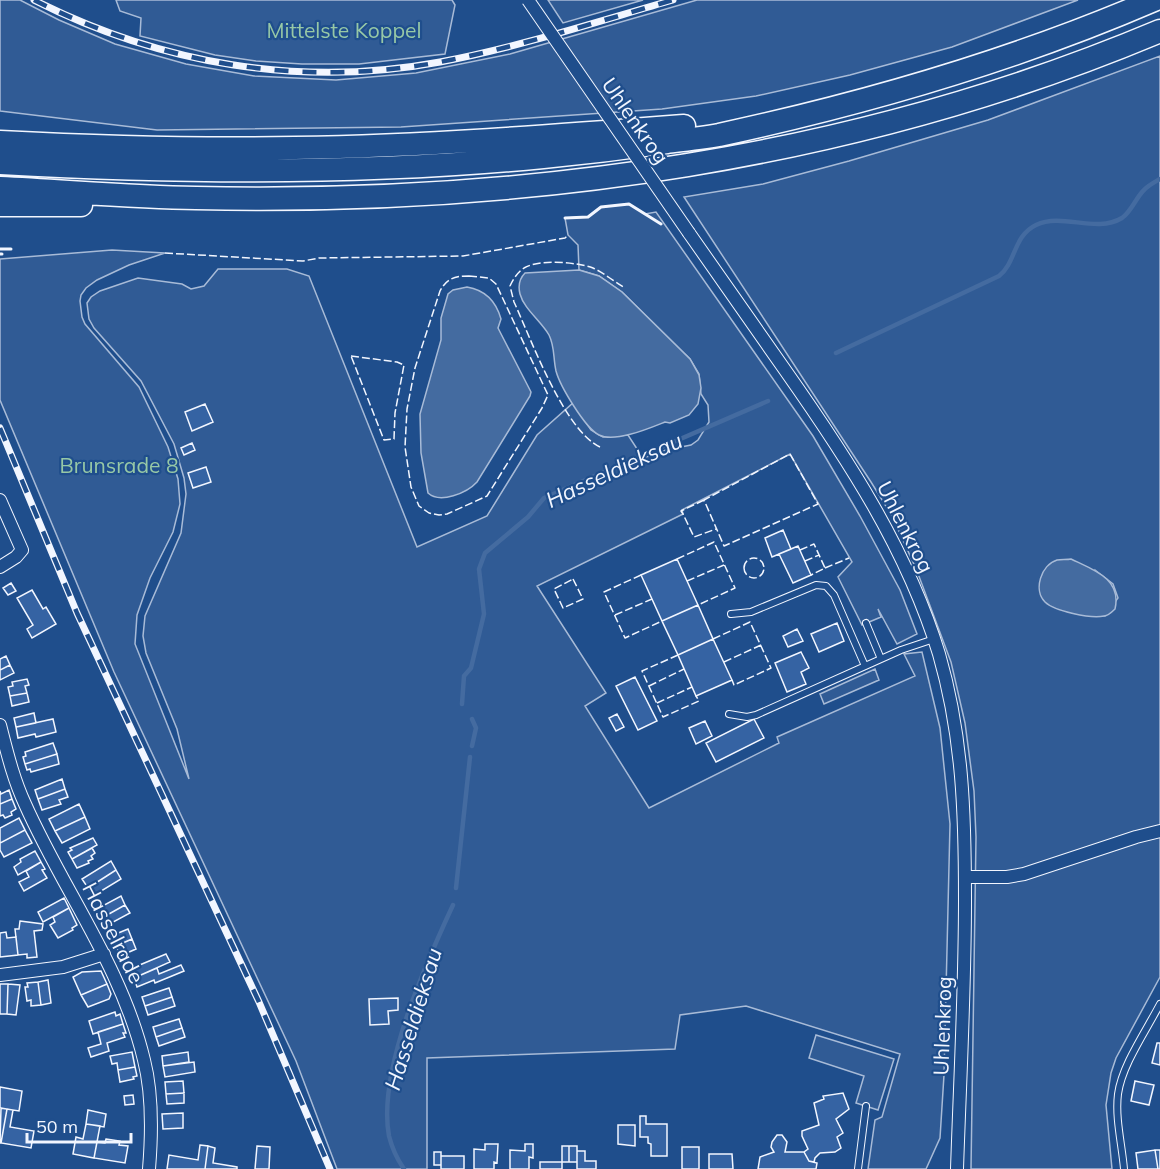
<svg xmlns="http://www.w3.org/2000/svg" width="1160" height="1169" viewBox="0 0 1160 1169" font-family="Mulish,sans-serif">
<rect width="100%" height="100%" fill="#1f4e8c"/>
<path fill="#305b95" stroke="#a8bbd7" stroke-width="1.5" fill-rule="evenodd" d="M0 0H20L59 20 115 44 186 64 254 76 336 80 416 73 510 54 697 0H1078L952 47 850 75 756 96 662 109 401 127 157 130 0 111Z
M116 0H452L455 5 445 54 359 64H302L256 61 215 55 140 36 141 18 120 11Z
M548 0H643L563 23Z
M1160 56V977L1116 1058 1111 1073 1106 1105 1112 1169H971L976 837 974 791 965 723 951 662 917 571 892 516 871 482 684 197 763 184 849 161 988 120ZM1095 570 1113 584 1118 598 1105 616 1072 613Z
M629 204 645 214 656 212 813 436 860 516 900 590 917 634 897 644 878 609 881 617 862 625 838 577 852 562 790 454 682 510 683 514 537 586 606 693 585 706 649 808 779 743 777 737 915 676 904 654 922 652 940 728 950 824 944 1075 940 1138 926 1169H868L875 1120 882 1117 900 1054 746 1006 680 1015 675 1049 427 1058V1169H337L296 1061 114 672 0 400V259L112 250 165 253 129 265 97 280 86 288 81 295 80 301 82 317 85 324 139 387 168 447 178 479 180 504 173 532 150 578 137 615 135 644 189 779 177 729 146 653 143 636 145 616 181 533 186 494 184 478 174 444 141 381 94 328 89 319 87 303 91 297 100 291 138 278 182 284 191 289 204 286 218 269H287L309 276 417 547 487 516 537 435 573 403 591 430 603 437 628 435 643 458 666 450 691 445 698 440 709 422 708 405 701 394 699 374 690 359 622 292 599 276 579 270 578 245 568 235 565 218 588 217 601 207Z
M875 669 879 680 824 704 820 694Z
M816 1035 894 1059 878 1110 856 1103 864 1076 809 1058Z"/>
<path fill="#446ba0" stroke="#a8bbd7" stroke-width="1.5" d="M579 270 599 276 622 292 690 359 699 375 701 388 698 404 689 415 670 423 665 422C650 428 615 443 599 435 585 428 560 386 556 371 553 358 555 347 549 335 541 321 524 309 520 294 518 286 519 279 525 273Z
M467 287C485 290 496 301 501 319L498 328 531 392 530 396 477 482C467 493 440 504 428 493L421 453 420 414 441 340V318L448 294 453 290Z
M1071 559C1094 570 1122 579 1115 609 1112 612 1108 616 1104 616 1091 619 1054 611 1045 602 1033 590 1041 565 1057 560 1061 559 1067 560 1071 559Z"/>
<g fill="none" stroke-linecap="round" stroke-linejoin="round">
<path stroke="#446ba0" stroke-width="4.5" d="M836 353 999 276C1016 263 1013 236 1036 225 1063 212 1095 234 1122 218 1132 211 1136 197 1145 189 1149 185 1155 182 1160 179
M462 704 464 676 471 668 484 614 479 569 485 553 528 517 544 498 768 401
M472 719 476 728 472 746
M456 888 470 757
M404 1169C397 1159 392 1148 389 1136 377 1072 426 963 453 905"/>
</g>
<path fill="#3563a3" stroke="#f2f6ff" stroke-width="1.5" d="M205 404 213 422 192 431 185 412Z
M192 443 195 450 184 455 181 448Z
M206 467 211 482 193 488 188 473Z
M783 530 791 549 772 557 765 538Z
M798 546 811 575 793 583 779 554Z
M677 559 698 605 662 621 641 575Z
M11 583 16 591 8 595 3 588Z
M32 590 43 609 46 607 56 624 32 638 27 629 33 625 17 598Z
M698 605 713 639 678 655 662 621Z
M837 623 844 641 819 652 811 634Z
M797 629 803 641 788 647 783 636Z
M713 639 732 680 696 696 678 655Z
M801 652 809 668 801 672 806 684 787 692 775 663Z
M6 656 10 665 0 670V659Z
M10 665 14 673 0 680V670Z
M635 677 657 721 638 730 616 686Z
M27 679 29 685 25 686 27 693 10 696 8 687 13 686 12 682Z
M27 693 29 702 12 706 10 696Z
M34 713 36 723 16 727 14 718Z
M617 714 624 727 616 731 609 718Z
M53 719 56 732 36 737 35 734 18 738 16 727Z
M754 719 764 738 716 762 706 743Z
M705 721 712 736 696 744 689 728Z
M53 743 57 754 25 764 23 757 26 756 25 752Z
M57 754 59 764 31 772 30 769 27 770 25 764Z
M62 779 65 789 38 799 35 790Z
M65 789 68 797 59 800 61 804 42 810 38 799Z
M9 790 12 799 0 804V791L1 794Z
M12 799 16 809 11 812 12 815 5 818 3 815 0 816V804Z
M79 804 85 817 55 831 49 819Z
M85 817 90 829 62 843 55 831Z
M19 818 25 830 0 843V828Z
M25 830 32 843 4 857 0 850V843Z
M93 838 97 845 72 859 68 852 72 850 70 848Z
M92 848 95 853 91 856 93 859 88 861 89 863 77 868 72 859Z
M35 851 41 862 18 875 14 867 21 862 20 859Z
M111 861 116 870 88 888 82 879Z
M41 862 45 869 42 870 47 878 24 891 19 882 29 877 26 871Z
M116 870 121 879 93 896 88 888Z
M121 896 125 905 100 919 95 910Z
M64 898 69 908 43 922 38 912Z
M125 905 130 913 104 927 100 919Z
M69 908 77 925 72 928 73 930 58 938 50 925 55 922 53 917Z
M20 921 43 924 42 930 34 931 37 957 27 958V954L18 955 15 929H19Z
M128 929 132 939 116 946 111 936Z
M6 932 7 938 16 937 18 955 0 957V933Z
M132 939 136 949 120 956 116 946Z
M166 954 170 962 134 978 130 969Z
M181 965 184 971 155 983 154 980 137 987 134 978 157 968 159 974Z
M101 971 107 984 81 995 73 977 82 972Z
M48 980 51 1003 41 1005 38 982Z
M38 982 41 1005 31 1006V1000L27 1001 25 987H28L27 983Z
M0 984H8L7 1014H0Z
M8 984 20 985 16 1015 7 1014Z
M107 984 111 994 109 999 88 1007 81 995Z
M169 988 172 997 145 1006 142 997Z
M172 997 175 1006 148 1015 145 1006Z
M398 998V1010L388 1011 389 1024 370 1025 369 999Z
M115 1012 116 1016 120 1014 123 1024 93 1034 89 1021Z
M179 1019 182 1028 156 1037 153 1027Z
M123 1024 126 1033H123L125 1037 107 1043 109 1051 91 1057 88 1048 101 1044 98 1032Z
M182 1028 185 1037 159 1046 156 1037Z
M1157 1043H1160V1065L1152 1063Z
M132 1052 135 1067 118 1070 117 1063 112 1064 110 1056Z
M188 1052 189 1062 163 1066 162 1056Z
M194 1062 195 1072 165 1077 163 1066Z
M135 1067 137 1076 133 1077 134 1079 120 1082 118 1070Z
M183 1081 184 1093 166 1094 165 1082Z
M1135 1081 1154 1085 1149 1105 1131 1101Z
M0 1087 22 1091 19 1111 0 1108Z
M184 1093V1103L167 1104 166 1094Z
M843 1093 849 1109 836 1119 843 1133 837 1137 841 1148 835 1152 820 1153 815 1158 814 1162 809 1161 804 1152 808 1149 802 1136V1131L819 1125 814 1103 824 1099 823 1096Z
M133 1095 134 1104 125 1105 124 1096Z
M1 1108 7 1109 1 1143H0Z
M7 1109 13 1110 10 1127 34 1131 31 1148 1 1143Z
M88 1110 106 1114 104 1127 86 1124Z
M183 1113V1128L163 1129 162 1114Z
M640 1116H646V1124H667V1156H651V1144L648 1143V1137H640Z
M86 1124 100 1126 94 1158 73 1154 76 1137 83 1139Z
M618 1125H635V1146L618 1144Z
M777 1135H782L787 1142 785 1152H804L809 1161 817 1163 816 1169H758L760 1157 774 1152 771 1147 772 1142Z
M106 1139 120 1141 119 1145 128 1146 125 1163 94 1158 97 1142 105 1143Z
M485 1144H498L497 1163 494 1162V1169H474V1149L485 1150Z
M525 1144H533V1158L529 1157V1169H510V1150L525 1151Z
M200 1145 208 1146 205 1169H167L169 1155 198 1160Z
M208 1146 215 1148 213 1163 237 1167V1169H205Z
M257 1146 270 1147 269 1169H255Z
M562 1146H569V1162H562Z
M569 1146H577V1162H569Z
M682 1147H699V1169H682Z
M1155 1150 1158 1169H1138L1136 1153Z
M1155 1150H1160V1169H1158Z
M577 1151H585V1161H596V1169H577Z
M434 1152H441V1165H434Z
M709 1154H732L733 1169H709Z
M441 1156H464V1169H441Z
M540 1162H562V1169H540Z"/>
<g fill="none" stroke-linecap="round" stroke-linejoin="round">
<g stroke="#f2f6ff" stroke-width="8">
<path id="lane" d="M731 614 751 612 816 585 826 586 834 595 865 666
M866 623 881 659
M729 714 747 717 756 715 901 650 934 639
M858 1169 866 1106
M1124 1169C1122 1145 1115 1118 1118 1094 1122 1065 1146 1031 1160 1004"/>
</g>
<g stroke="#f2f6ff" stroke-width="14">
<path id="street" d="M689 233C721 278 753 324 785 370 847 458 907 549 939 654 963 737 965 815 965 900 965 990 960 1079 957 1169
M0 500 22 550 16 557 0 567
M0 725C7 752 13 778 25 804 63 890 122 967 144 1060 153 1095 152 1133 149 1169
M965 877H1007L1024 874 1136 837 1160 831
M0 975 63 967 104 954"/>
</g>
<g stroke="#f2f6ff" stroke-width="25">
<path id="highway" d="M0 142C98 147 197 150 295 148 425 146 554 136 684 126
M0 163C180 173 363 175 543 157 585 153 626 148 667 142 684 140 702 138 719 135 867 103 1015 60 1154 0
M0 188C65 191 130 197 196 198 524 205 856 159 1160 31
M0 205H81"/>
</g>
<use href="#lane" stroke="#1f4e8c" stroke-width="6"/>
<use href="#street" stroke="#1f4e8c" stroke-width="12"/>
<use href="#highway" stroke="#1f4e8c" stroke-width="22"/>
<g stroke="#f2f6ff" stroke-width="7">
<path id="rail" d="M34 0C161 64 300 88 440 62 519 47 596 22 673 0
M0 428 77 613 259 1002 330 1169"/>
</g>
<use href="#rail" stroke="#1f4e8c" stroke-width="4.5" stroke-dasharray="14" stroke-linecap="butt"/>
<g stroke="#f2f6ff" stroke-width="14" stroke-linecap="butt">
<path id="street-bridge" d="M528 0 689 233"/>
</g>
<use href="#street-bridge" stroke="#1f4e8c" stroke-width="12"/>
<path stroke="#f2f6ff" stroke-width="1.5" stroke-dasharray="8 3" stroke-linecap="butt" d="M165 253 303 261 319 258 463 256 565 238 568 235
M469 276 489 278 496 284 548 395 542 408 487 496 447 514 439 515 429 513 419 506 411 487 405 447 407 409 415 368 440 291C447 278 455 276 469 276Z
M351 356 397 362 404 365 395 413 394 439 384 440Z
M600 447C564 430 531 339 514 302L510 286C513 279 518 272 524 268 539 259 577 262 593 268 604 273 615 282 625 288
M790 454 818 504 724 546 704 500Z
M704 500 681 511 683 514 694 537 716 529
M800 550 814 544 825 568 811 575
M744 568a10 10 0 1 1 20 0a10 10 0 1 1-20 0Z
M677 559 714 542 735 588 698 605
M805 561 819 555
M825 568 849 558
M641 575 604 592 625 638 662 621
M573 579 583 599 563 608 554 589Z
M687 581 724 565
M615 615 652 599
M713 639 750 622 771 668 734 685 732 680
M678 655 642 671 663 717 699 701 696 696
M724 662 761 645
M649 686 684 669
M657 703 692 687"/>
<path stroke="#f2f6ff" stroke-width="3" d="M565 218 588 217 601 207 629 204 661 224
M0 249H11
M0 254H2"/>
</g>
<g text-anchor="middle" stroke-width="4.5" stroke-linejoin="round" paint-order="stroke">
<g font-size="21" fill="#97c8a6" stroke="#1f4e8c">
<text x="344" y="38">Mittelste Koppel</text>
<text x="119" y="473">Brunsrade 8</text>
</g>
<g font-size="21" fill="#f2f6ff" stroke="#1f4e8c">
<text transform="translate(635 121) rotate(55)" y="7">Uhlenkrog</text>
<text transform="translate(905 527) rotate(63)" y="7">Uhlenkrog</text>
<text transform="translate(113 933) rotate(63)" y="7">Hasselrade</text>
<text transform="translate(943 1026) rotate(-88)" y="7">Uhlenkrog</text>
</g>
<g font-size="22" font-style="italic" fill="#f2f6ff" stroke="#1f4e8c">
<text transform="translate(614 470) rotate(-25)" y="8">Hasseldieksau</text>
<text transform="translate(413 1019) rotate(-73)" y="8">Hasseldieksau</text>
</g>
</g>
<path d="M27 1133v9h104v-9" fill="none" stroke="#f2f6ff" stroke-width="3"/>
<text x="36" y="1133" font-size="18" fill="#f2f6ff" stroke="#1f4e8c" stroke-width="4.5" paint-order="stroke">50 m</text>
</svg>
